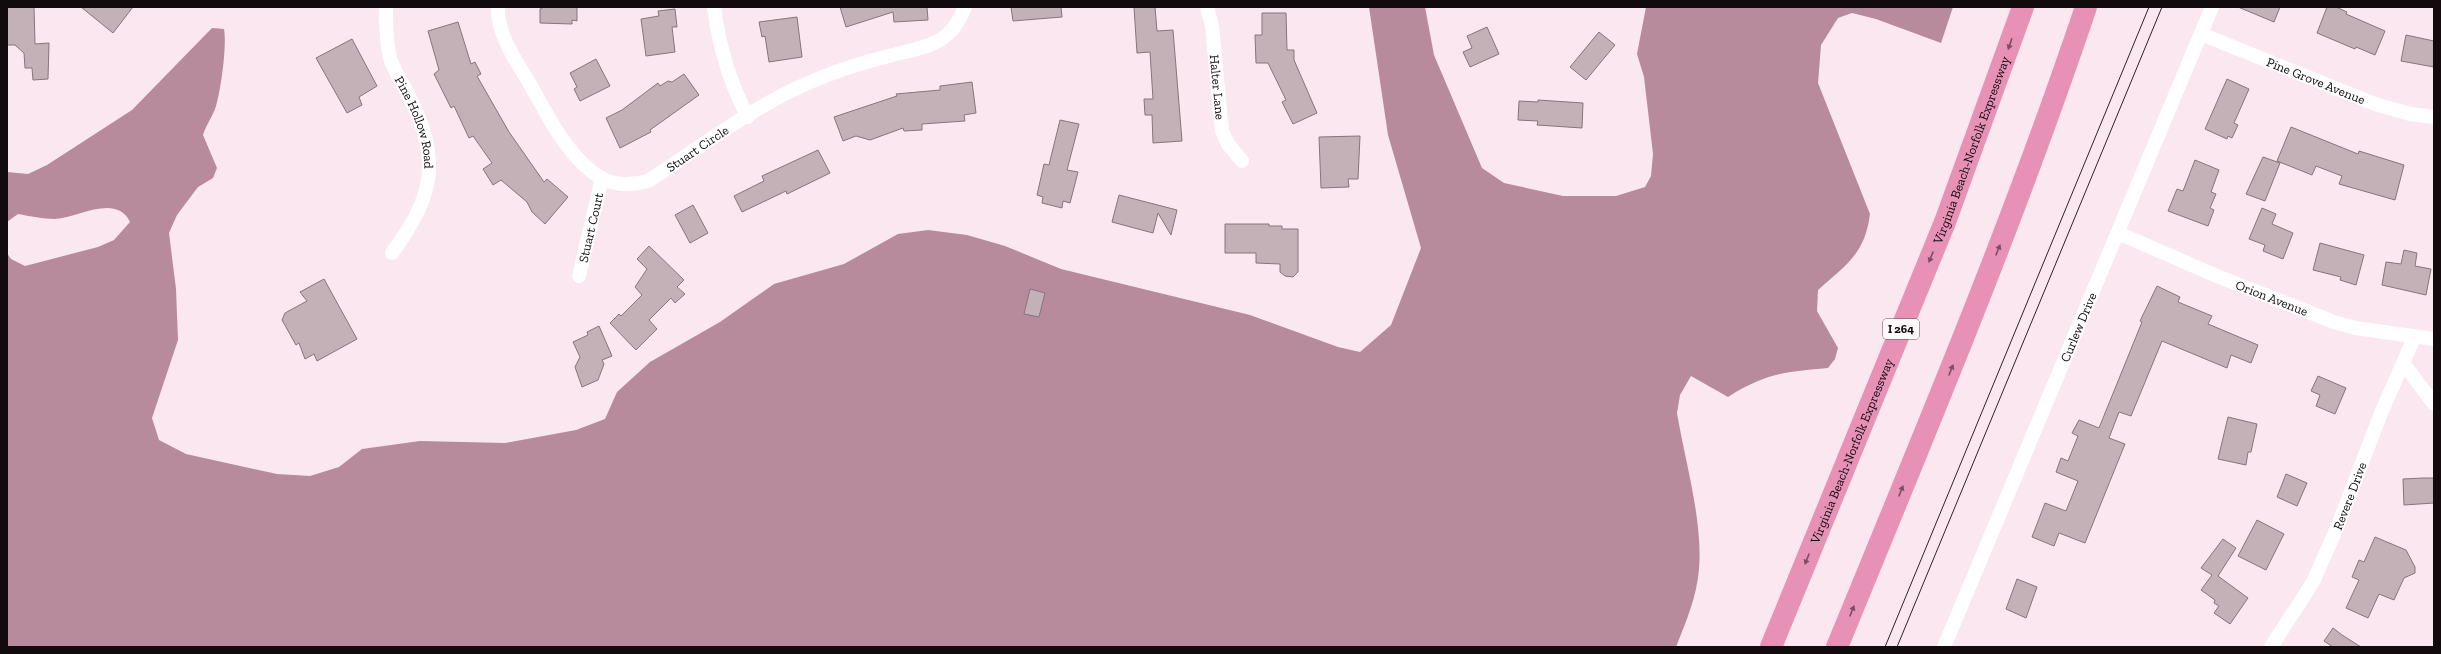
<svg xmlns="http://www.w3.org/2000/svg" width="2441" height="654" viewBox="0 0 2441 654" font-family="'Zilla Slab',serif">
<rect width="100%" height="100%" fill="#fbe7ef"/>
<path fill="#b78a9c" d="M1369 7H1425L1434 55 1482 168 1504 183 1563 196H1616L1645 187 1651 176 1653 154 1644 77 1637 54 1646 7H1953L1941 43 1876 19 1852 13 1838 18 1821 45 1818 83 1870 214C1865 254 1846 265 1818 290L1817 311 1838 348 1835 359 1828 368C1785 372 1766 373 1728 397L1691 376 1680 395 1677 413C1685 461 1703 521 1699 569 1697 596 1686 622 1676 647H7V253L11 259 25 266 98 247 114 240 130 222C116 193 78 218 55 219 43 219 30 216 18 214L7 222V172L28 174 47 165 132 110 212 28 224 29C227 45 221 90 216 106 213 116 206 125 203 135L217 168 213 178 198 187 177 215 169 233 176 289 178 340 152 418 159 440 186 454 277 474 310 476 339 467 362 449 420 441 505 443 576 430 605 419 617 392 650 362 720 322 774 284 844 264 898 234 928 230 967 235 1005 246 1061 269 1250 315 1338 347 1360 352 1391 325 1421 248 1388 135Z"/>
<path fill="#c4b1b8" stroke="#86757c" d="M7 7H34L35 44 49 43 48 79 33 80 32 68H25L24 53 15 45H7Z
M81 7H133L113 33Z
M544 7H577V21L572 20V24L540 23V9Z
M840 7H927L928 20 894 22 893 12 846 27Z
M1011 7H1061L1062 17 1013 21Z
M1134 7H1155L1157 31 1173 30 1182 141 1153 143 1152 115H1145L1144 99H1153L1150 52 1137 53Z
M2238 7H2280L2274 22Z
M2327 7H2336L2347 12 2346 14 2385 31 2375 55 2356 47 2355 49 2317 33Z
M675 9 677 27H672L675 52 646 56 641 19 659 16 658 11Z
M1262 13H1286L1287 50H1294V60L1317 113 1293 124 1282 102 1286 100 1268 63H1256L1255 35H1262Z
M797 17 802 57 769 62 765 36 762 37 759 22Z
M458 22 471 64 475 62 481 74 477 76 509 132 544 182 547 179 568 197 545 224 532 212 527 202 501 180 493 185 483 169 492 163 473 136 469 138 454 106 451 108 434 74 439 70 428 31Z
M1487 27 1499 54 1470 67 1463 52 1472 48 1467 36Z
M1599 32 1615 45 1586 80 1570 67Z
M2406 35 2434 41V67L2401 61Z
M352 39 377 86 359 97 362 105 347 113 316 58Z
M596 59 610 86 580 101 574 89 577 87 570 73Z
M684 74 699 95 650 130 651 132 620 148 606 118 622 110 658 83 660 86 668 81 672 82Z
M2227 79 2249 89 2234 123 2238 125 2232 138 2228 136 2227 139 2205 129Z
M972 82 976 113 964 115 965 121 922 124V130L904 131 903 128 870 140 856 136 843 141 834 117 897 96 896 94 940 90V86Z
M1538 100 1583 103 1582 128 1537 125 1538 121 1518 120 1519 101 1538 102Z
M1060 120 1079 124 1067 170 1078 172 1070 203 1063 201 1062 208 1042 203 1043 197 1037 195 1044 164 1049 165Z
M2291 127 2358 154 2359 151 2404 165 2395 200 2339 184 2342 176 2316 166 2312 175 2277 161Z
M1360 136 1358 179H1348L1349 187 1321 188 1319 137Z
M818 150 830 173 787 194 786 191 742 212 734 196 764 181 762 176Z
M2263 157 2280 163 2265 201 2246 194Z
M2195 160 2219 170 2211 192 2216 194 2210 208 2214 210 2208 226 2168 211 2177 189 2183 191Z
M1119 195 1177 210 1171 235 1158 213 1153 233 1112 222Z
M693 205 708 233 690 243 675 215Z
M2262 208 2276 214 2272 224 2293 233 2283 259 2263 251 2265 245 2249 239Z
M1225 224H1269V226H1282V229H1298V272L1293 277 1285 276 1280 272V264L1256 263V253H1225Z
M2320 243 2364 255 2356 285 2340 280 2341 277 2313 270Z
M649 246 684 280 677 287 685 294 675 303 671 298 649 320 657 329 636 350 610 323 619 314 621 316 642 295 635 287 647 269 637 259Z
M2404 250 2417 253 2415 266 2431 269 2426 295 2382 285 2386 262 2401 264Z
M324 279 357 339 317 361 314 354 305 359 299 343 296 345 282 320 285 313 307 301 300 292Z
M2157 286 2180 297 2178 302 2212 316 2208 324 2258 345 2251 363 2231 355 2227 368 2162 341 2131 416 2119 412 2109 438 2125 444 2085 543 2059 533 2054 546 2032 537 2045 503 2066 511 2078 481 2056 472 2061 458 2068 461 2078 436 2072 433 2079 420 2099 428 2142 322 2140 321Z
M1030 289 1045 293 1039 317 1024 314Z
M599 326 612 356 602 360 604 364 598 380 582 387 575 367 580 357 573 342 588 335 587 332Z
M2318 376 2346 388 2335 414 2316 406 2320 395 2311 391Z
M2228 417 2257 424 2251 452H2248L2246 465 2218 459Z
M2286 474 2307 483 2297 506 2277 497Z
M2423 478H2434V503L2404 505 2403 479Z
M2257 520 2284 534 2266 570 2238 556Z
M2375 537 2406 550 2415 567V573L2404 578 2394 600 2379 594 2368 618 2346 608 2359 580 2352 577 2359 560 2364 562Z
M2223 539 2236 548 2218 576 2248 598 2230 624 2214 613 2219 606 2214 603 2215 600 2201 590 2212 575 2201 568Z
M2017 579 2037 587 2026 618 2006 609Z
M2333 628 2342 635 2361 647H2333L2324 641Z"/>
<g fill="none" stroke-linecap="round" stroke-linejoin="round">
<g stroke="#fff" stroke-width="14">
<path id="s1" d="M386 7C386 24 386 42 390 58 394 71 402 82 408 94 442 159 434 196 392 253"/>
<path id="s2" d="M498 7C497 33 514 58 527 79 547 114 566 156 601 178 616 186 633 185 648 181 689 155 728 125 770 102 807 81 848 66 889 56 925 46 950 47 965 7"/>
<path d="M714 7C719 46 729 82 748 117"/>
<path id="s3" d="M1207 7 1212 26 1222 131 1228 144 1242 161"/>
<path id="s4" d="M2201 34 2375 104 2410 114 2434 117"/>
<path id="s5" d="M2118 233 2217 276 2334 322 2355 328 2434 339"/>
<path id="s6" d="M579 276 602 178"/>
<path d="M2403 363 2434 404"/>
<path id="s7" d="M1944 647 2212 7"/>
<path id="s8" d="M2271 647 2313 582 2339 523 2381 413 2414 338"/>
</g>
<g stroke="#e691b5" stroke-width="22">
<path id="s9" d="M1771 647 1945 222 2023 7"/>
<path d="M1837 647C1924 435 2013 224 2086 7"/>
</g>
<path stroke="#2c2527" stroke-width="1" d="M1885 647 2149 7
M1897 647 2162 7"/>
</g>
<defs><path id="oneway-solid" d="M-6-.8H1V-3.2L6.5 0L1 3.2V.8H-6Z"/></defs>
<g fill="#7c4e61">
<use href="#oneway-solid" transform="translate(2010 44) rotate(109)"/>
<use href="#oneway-solid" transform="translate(1998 250) rotate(-68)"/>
<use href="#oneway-solid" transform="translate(1931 257) rotate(112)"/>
<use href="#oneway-solid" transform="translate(1951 370) rotate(-68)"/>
<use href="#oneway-solid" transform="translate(1901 491) rotate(-68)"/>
<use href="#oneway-solid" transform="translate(1807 559) rotate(112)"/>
<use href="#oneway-solid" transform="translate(1852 611) rotate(-68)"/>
</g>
<g text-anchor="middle" stroke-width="3.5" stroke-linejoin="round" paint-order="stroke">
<rect fill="#fdf9fb" stroke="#585254" stroke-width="1" x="1883" y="319" width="36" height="20" rx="3"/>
<g font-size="12" font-weight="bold" fill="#110b0d">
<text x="1901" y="333">I 264</text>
</g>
<g font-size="13" fill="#110b0d" stroke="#fdf9fb">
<text dy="5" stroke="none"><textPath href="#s4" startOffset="124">Pine Grove Avenue</textPath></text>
<text dy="5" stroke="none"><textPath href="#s3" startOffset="81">Halter Lane</textPath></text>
<text dy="5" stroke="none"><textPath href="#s1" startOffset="121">Pine Hollow Road</textPath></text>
<text dy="5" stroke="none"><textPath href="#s2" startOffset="311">Stuart Circle</textPath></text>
<text dy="5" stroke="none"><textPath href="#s9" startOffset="536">Virginia Beach-Norfolk Expressway</textPath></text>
<text dy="5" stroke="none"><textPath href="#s6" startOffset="50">Stuart Court</textPath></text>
<text dy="5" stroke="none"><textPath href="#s5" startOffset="167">Orion Avenue</textPath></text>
<text dy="5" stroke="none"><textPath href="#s7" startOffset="347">Curlew Drive</textPath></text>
<text dy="5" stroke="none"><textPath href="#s9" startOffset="212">Virginia Beach-Norfolk Expressway</textPath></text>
<text dy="5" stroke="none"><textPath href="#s8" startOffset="171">Revere Drive</textPath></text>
</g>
</g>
<rect width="2441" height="654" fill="none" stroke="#110b0d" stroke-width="16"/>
</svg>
